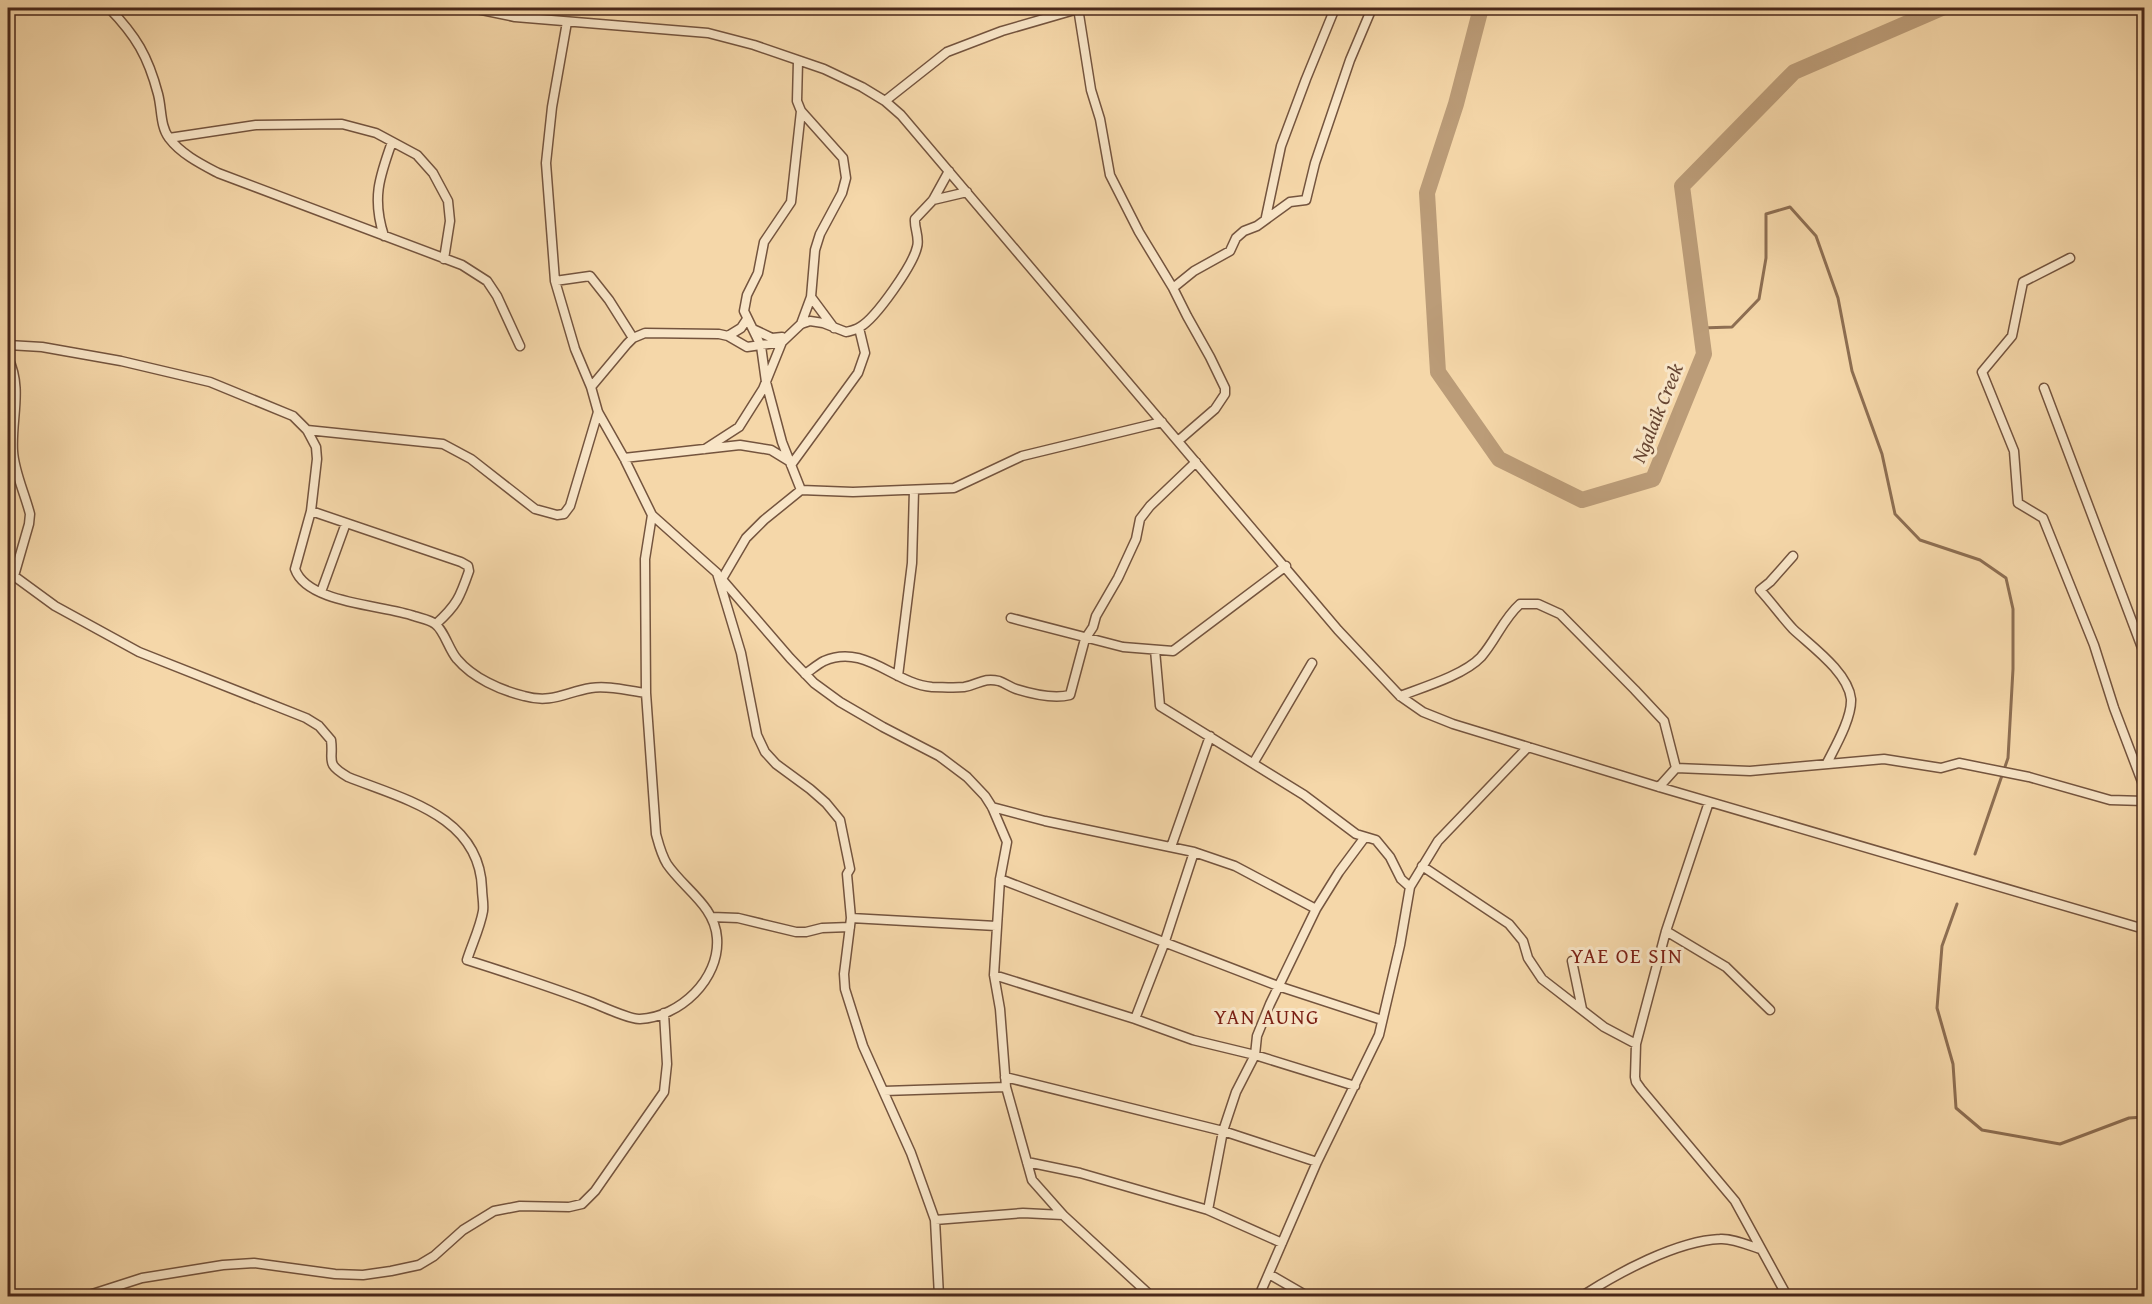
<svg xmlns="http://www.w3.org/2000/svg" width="2152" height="1304" viewBox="0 0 2152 1304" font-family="'Gentium Book Plus',serif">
<rect width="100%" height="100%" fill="#f5d7a9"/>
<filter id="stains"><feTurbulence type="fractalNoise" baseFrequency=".00333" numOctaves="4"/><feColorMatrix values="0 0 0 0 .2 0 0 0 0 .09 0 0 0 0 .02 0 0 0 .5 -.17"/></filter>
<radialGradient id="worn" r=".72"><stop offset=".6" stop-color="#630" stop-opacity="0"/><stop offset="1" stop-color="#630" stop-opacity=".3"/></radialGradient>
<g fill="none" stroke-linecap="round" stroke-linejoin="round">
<path stroke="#8d6e52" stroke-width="3" d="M1701 328 1732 327 1759 299 1766 258V214L1790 207 1816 236 1838 298 1852 371 1882 454 1895 514 1920 540 1980 560 2006 578 2013 609V669L2008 758 1975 854
M1957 904 1942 946 1937 1008 1953 1064 1956 1108 1982 1130 2060 1144 2129 1118 2144 1117"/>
<path stroke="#bb9c78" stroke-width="16" d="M1481 8 1456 104 1427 193 1438 372 1499 459 1582 500 1653 479 1704 354 1682 186 1794 72 1942 8"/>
<g stroke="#74543e" stroke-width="11">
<path id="minor" d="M109 8C136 36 148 56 158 94 162 109 160 126 169 138 181 154 201 164 218 173L462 265 487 281 497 296 520 346
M472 8 515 17 708 33 754 45 824 69 862 87 885 101 901 115 1338 630 1400 696 1423 712 1453 724 1659 787 2144 929
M1078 8 1091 90 1100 119 1110 175 1139 232 1173 288 1187 316 1210 357 1225 388V394L1215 409 1178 441
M567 22 552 107 546 163 555 281 575 349 591 387 598 412 624 458 652 515 717 573 741 653 757 735 765 752 776 764 810 789 826 803 840 820 850 869 847 874 851 918 844 974 845 989 863 1046 911 1153 935 1220 1023 1213 1063 1215 1151 1296
M798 61 797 101 801 111 843 158 846 178 842 193 820 234 815 250 811 297 801 324
M885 101 947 52 1002 31 1078 9
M169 138 256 125 342 124 376 133 417 155 433 173 448 201 450 221 444 259
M933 200 967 192
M1266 217 1281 146 1306 79 1335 8
M384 236C372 199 379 178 392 142
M2070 258 2023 282 2012 336 1982 372 2014 451 2018 503 2043 518 2094 645 2114 708 2144 787
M555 281 590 276 609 300 633 338
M1173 288 1194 271 1230 251 1236 238 1244 231 1257 226 1290 202 1306 200 1315 163 1350 60 1372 8
M811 297 834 328
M753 329 772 338 782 337
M728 336 741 328 747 319
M8 345 42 347 121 361 210 382 293 416 307 430 316 447 317 459 311 511 295 569C307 604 385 605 414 616 420 618 431 620 435 624 444 630 449 650 457 659 473 678 500 690 524 696 552 704 566 692 591 688 608 685 629 691 646 693
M8 358C23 388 11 419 13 451 14 471 25 494 30 514L29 524 14 576 55 606 139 652 306 718 319 726 331 740C334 761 324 763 348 777 403 799 480 816 482 889 482 896 484 904 483 911 480 928 472 944 467 960 508 973 548 986 588 1001 599 1005 630 1020 640 1019 680 1017 720 979 717 938 715 906 684 889 667 864 661 854 659 845 656 834L646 693 645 559 652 515
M591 387 627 344 633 338 645 333 719 334 728 336 747 347 782 342
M2044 388 2144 653
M307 430 443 444 471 459 535 509 557 515 564 514 570 506 598 412
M705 449 739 427 763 389 782 342 801 324 810 321 823 323 846 332C850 331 856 330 860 327 876 318 913 265 917 247 920 238 914 228 915 219L933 200 949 171
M624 458 740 445 771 450 789 461
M791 465 858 373 865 353 859 328
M801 490 782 442 766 382 761 346 744 311 747 295 758 273 764 242 791 202 801 111
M311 511 461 562 468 566 469 571C460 597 457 605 436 624
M1793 556 1770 582 1760 590C1772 603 1781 616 1793 629 1811 646 1848 672 1851 699 1852 718 1835 747 1827 763
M720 577 790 658 814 683 840 702 883 727 939 756 967 777 985 796 992 807 1007 842 1000 879 994 975 1000 1009 1006 1087 1032 1180 1063 1215
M722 579 746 538 764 520 801 490 853 492 954 488 1022 456 1162 422
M321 592 346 523
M1011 618 1123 647 1173 651 1286 566
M1155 650 1160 706 1304 795 1356 834 1376 840 1390 857 1401 879 1410 887
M805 674C811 670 818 664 824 661 865 643 894 684 932 687 942 687 954 688 964 687 978 685 983 677 999 681 1005 683 1010 687 1016 689 1032 694 1053 699 1070 695L1085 639 1093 627 1096 616 1118 578 1136 539 1140 519 1150 506 1196 462
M898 676 912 563 914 490
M1400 696C1424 687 1464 675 1481 657 1496 640 1503 619 1520 604H1538L1560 614 1635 690 1664 721 1676 768
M1254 762 1312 663
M1659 787 1676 768 1750 771 1884 759 1941 768 1959 763 2029 777 2110 800 2144 801
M1709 802 1666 931 1636 1044 1635 1077 1636 1082 1641 1089 1735 1201 1787 1296
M992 807 1045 821 1194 852 1235 866 1316 909
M1171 847 1210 736
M1422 866 1509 924 1523 941 1528 958 1542 979 1604 1027 1636 1044
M1000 879 1278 986 1382 1020
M712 917 738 918 796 932H806L822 928 850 927
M851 918 996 926
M1666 931 1726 967 1770 1010
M1572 961 1582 1009
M994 975 1135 1019 1193 1040 1255 1055 1355 1086
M1135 1019 1164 944 1194 852
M1005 1077 1223 1131 1317 1162
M884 1091 1006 1087
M1027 1162 1080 1173 1208 1210 1282 1243
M1208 1210 1223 1131 1236 1092 1255 1055 1257 1036 1270 1004 1316 909 1339 872 1365 837
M935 1220 939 1296
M1269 1274 1307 1296
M86 1296 142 1278 223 1265 254 1263 335 1274 363 1275 391 1271 419 1265 434 1256 463 1230 494 1211 520 1206 569 1207 582 1204 595 1191 664 1092 667 1064 664 1013
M1259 1296 1317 1162 1379 1035 1400 945 1410 887 1438 841 1528 747
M1582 1296C1618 1273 1676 1241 1720 1239 1732 1238 1748 1245 1760 1249"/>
</g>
<use href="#minor" stroke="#f8e5c7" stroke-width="8"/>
</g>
<g text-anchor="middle" stroke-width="6" stroke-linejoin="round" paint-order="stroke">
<g font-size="20" font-style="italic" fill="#664532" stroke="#f8e5c7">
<text transform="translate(1657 413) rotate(-68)" y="7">Ngalaik Creek</text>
</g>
<g font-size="21" letter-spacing="1.5" fill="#7a1f14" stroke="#f8e5c7">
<text x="1627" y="963">YAE OE SIN</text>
<text x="1267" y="1024">YAN AUNG</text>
</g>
</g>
<rect width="2152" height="1304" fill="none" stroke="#f5d7a9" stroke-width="30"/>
<rect x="9" y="9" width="2134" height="1286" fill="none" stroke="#49281a" stroke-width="3"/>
<rect x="15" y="15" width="2122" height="1274" fill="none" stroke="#49281a" stroke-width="1.5"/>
<rect width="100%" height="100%" filter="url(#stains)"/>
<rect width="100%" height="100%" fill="url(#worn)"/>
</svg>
